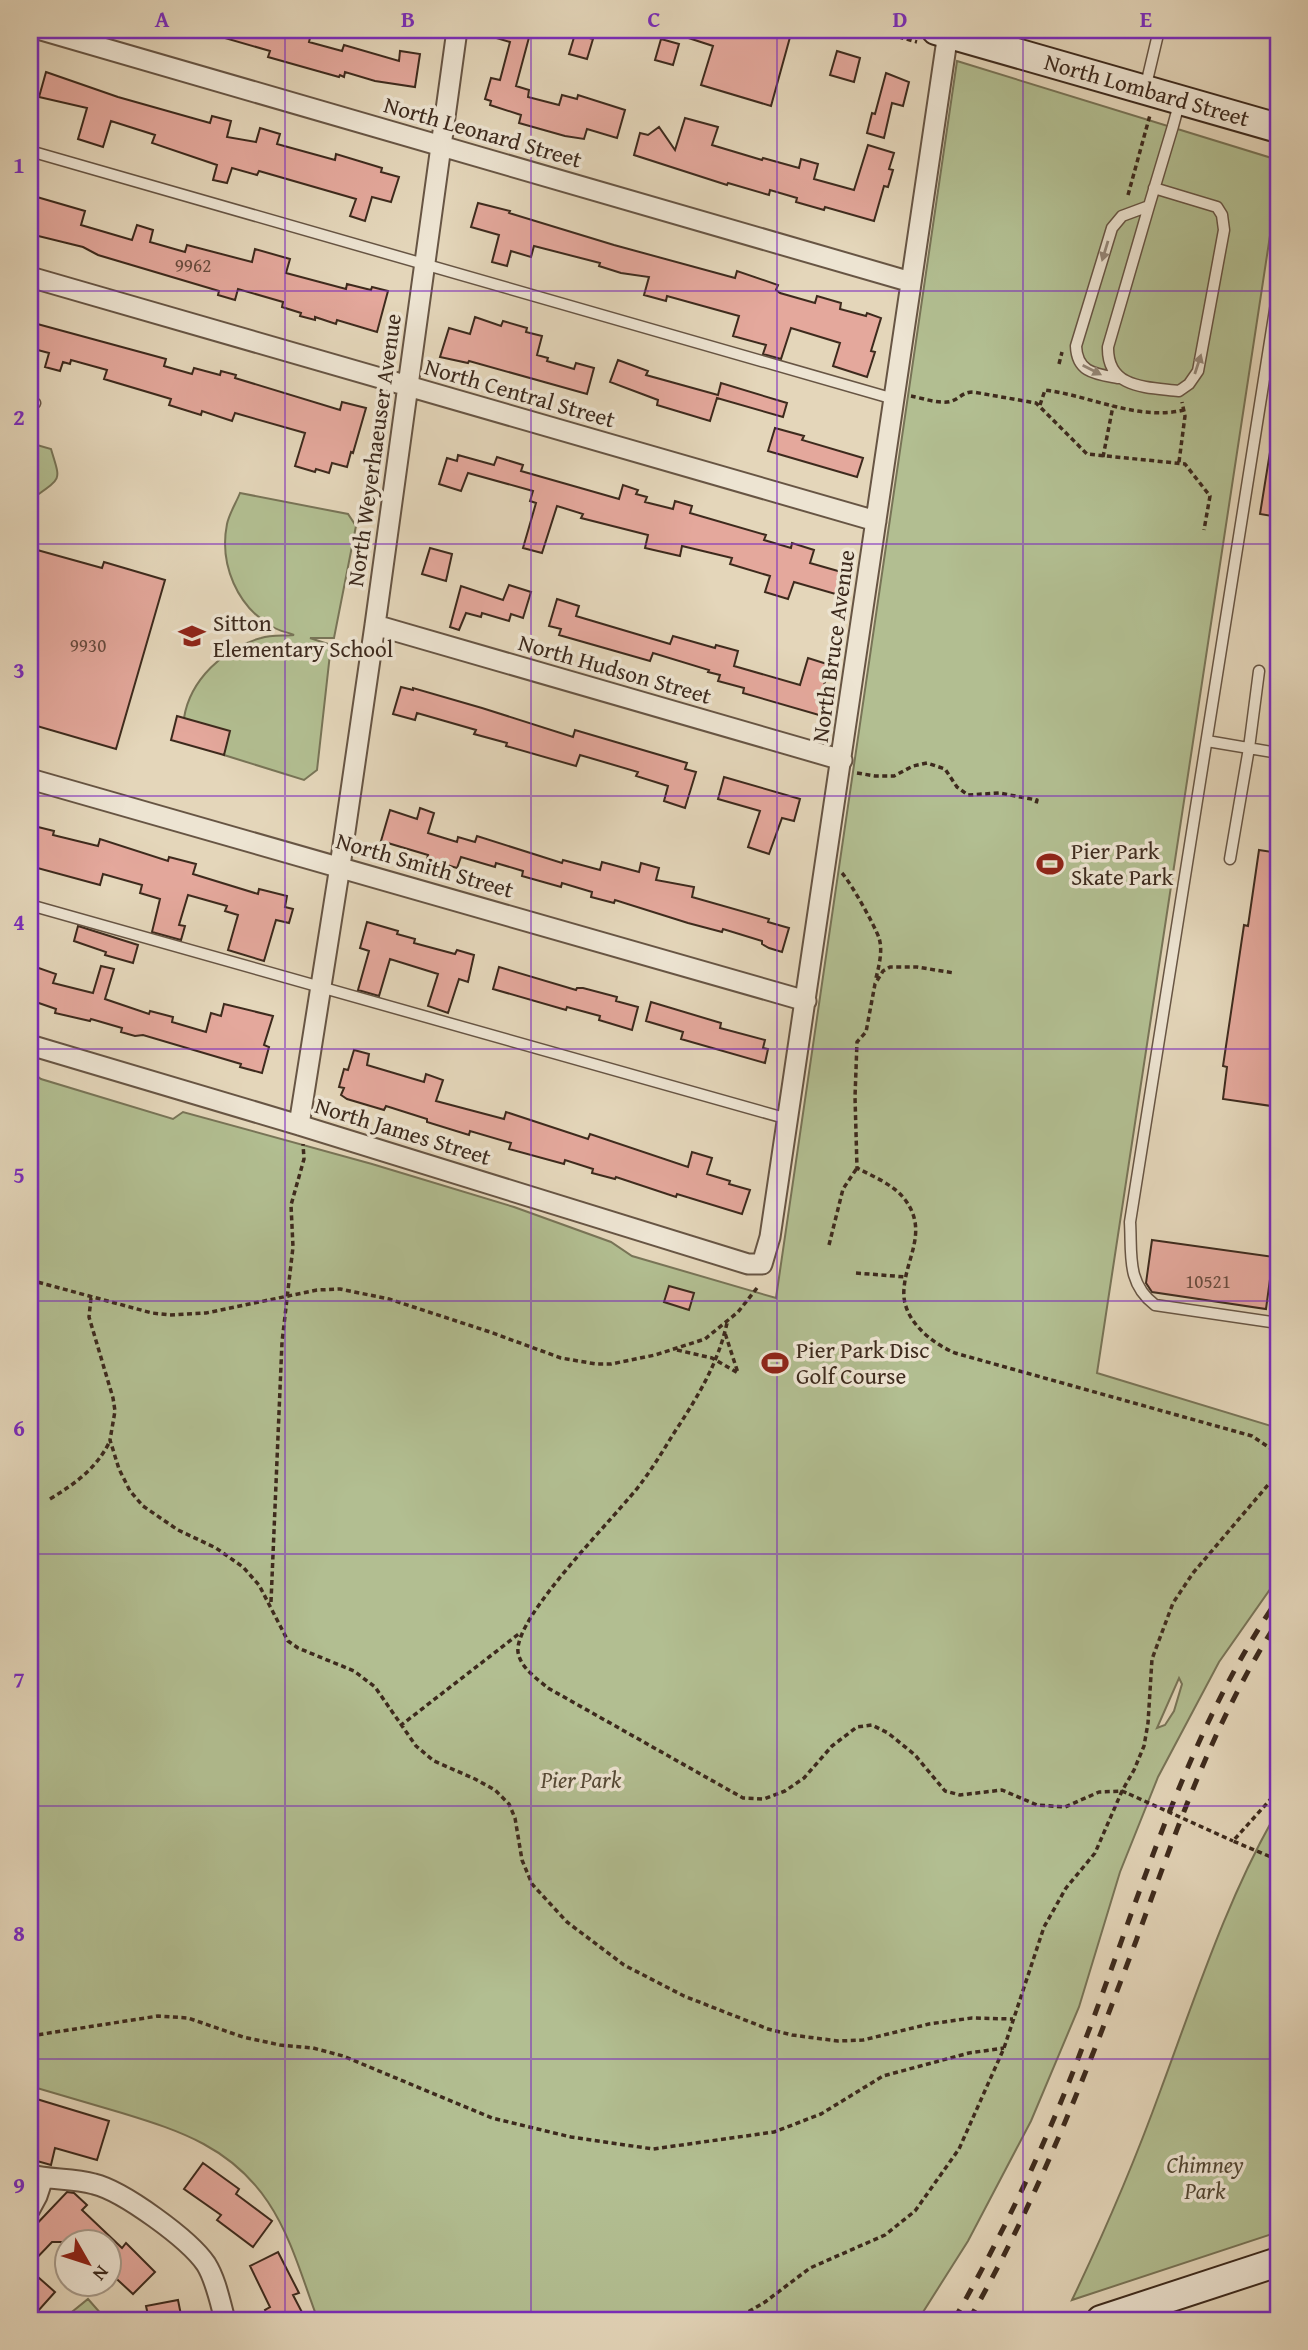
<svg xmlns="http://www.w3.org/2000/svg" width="1308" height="2350" viewBox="0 0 1308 2350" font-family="'Gentium Book Plus',serif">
<rect width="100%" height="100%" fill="#e4d6ba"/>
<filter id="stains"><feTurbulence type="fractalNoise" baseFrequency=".00286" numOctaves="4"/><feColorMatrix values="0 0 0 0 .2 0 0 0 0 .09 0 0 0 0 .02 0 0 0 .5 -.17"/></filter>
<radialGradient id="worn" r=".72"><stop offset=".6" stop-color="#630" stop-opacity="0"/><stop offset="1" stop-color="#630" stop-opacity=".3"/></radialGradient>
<path fill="#b2be91" stroke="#787457" stroke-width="2" fill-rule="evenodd" d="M957 61 1278 160V183L1097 1373 1278 1428V1578L1219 1662 1158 1777 1120 1872 1079 2007 1031 2121 968 2241 918 2320H318C303 2281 292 2238 268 2202 232 2148 181 2131 122 2113 91 2104 60 2095 30 2086V1071L41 1079 173 1119 183 1112 372 1164 514 1207 611 1242 632 1256 776 1298ZM1179 1678 1182 1684 1174 1711 1165 1725 1157 1728Z
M30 443 51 449C60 480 63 477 36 496L30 495Z
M240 493 348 514 356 526 334 638H310L331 645 317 770 304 780 224 755 184 718C190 680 224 648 261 638 271 635 283 636 294 635 287 632 279 631 273 627 237 607 219 564 227 524 229 514 236 503 240 493Z
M1278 1810V2232L1072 2300C1105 2231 1135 2161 1161 2089 1196 1995 1227 1898 1278 1810Z
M88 2299 103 2316 102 2320H62Z"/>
<path fill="#e4a89c" stroke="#3d2a1d" stroke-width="2" d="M211 30H312L309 42 342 51 344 45 399 61 400 51 420 54 415 87 375 81 345 72 344 77 340 75 339 77 314 70 268 57 270 51 211 34Z
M484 30H531L516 86 529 90 528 97 559 105 562 95 577 99 578 95 625 110 617 138 587 129 584 139 565 136 519 123 521 115 490 105 491 101 485 99 491 78 500 80 510 42 483 34Z
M673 30H792L771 106 701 85 713 46 673 33Z
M575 34 593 39 587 59 569 54Z
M661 39 679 44 673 65 655 60Z
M837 51 860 58 854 82 830 75Z
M46 72 118 97 210 123 212 116 231 121 227 137 256 142 260 128 280 134 277 144 335 160 336 154 382 168 381 172 399 177 391 202 372 197 365 221 350 216 356 199 259 171 257 175 232 168 227 183 213 180 217 165 152 143 155 135 111 121 103 147 78 139 87 108 39 97Z
M886 73 909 82 903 106 892 103 884 138 867 133 872 113 875 114Z
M685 118 718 127 712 145 762 160 763 158 799 168 801 159 818 164 814 179 854 190 868 145 894 153 889 169 893 170 888 187 884 186 874 221 825 207 824 210 796 202 797 198 770 190 769 195 728 183 727 185 634 155 640 133 648 135 659 127 675 150Z
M30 195 85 211 81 225 132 240 137 225 153 230 150 242 185 252 187 245 252 262 255 249 290 259 286 273 346 289 347 284 371 290 372 287 388 291 377 332 337 320 336 324 315 317V320L300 316 301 313 282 307 283 302 238 289 235 300 218 295 219 291 98 255 83 247 30 234Z
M478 203 510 211 509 213 614 245 735 278 737 271 778 285 776 290 780 293 815 303 817 296 841 303 840 309 866 316 867 313 881 318 871 351 875 352 867 377 833 366 840 343 791 328 781 359 763 354 766 345 733 336 739 316 667 296 666 301 644 295 649 277 621 273 599 266 600 263 534 246 531 257 511 251 507 266 492 262 499 235 471 227Z
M475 317 501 326 503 321 527 328 526 332 542 336 537 355 548 358 547 361 574 369 576 363 594 368 587 394 469 361 468 363 440 357 449 328 470 334Z
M30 322 166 359 164 366 192 374 194 368 220 375 221 371 236 375 235 378 340 410 342 402 366 408 353 453 351 452 347 467 332 463 329 473 316 469 315 472 295 466 305 433 235 413 232 421 202 411 201 415 169 405 171 399 104 379 107 370 71 360 70 364 63 362 60 371 45 367 49 353 30 348Z
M618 360 648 371 646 375 718 395 721 383 787 403 783 417 717 398 710 421 657 405 658 400 610 382Z
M775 428 804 436 802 440 863 458 857 477 768 451Z
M1270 452 1278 453V517L1260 514Z
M458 455 494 465 497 457 523 465 521 471 619 499 623 485 638 490 636 494 647 497 645 502 673 509 675 501 692 506 690 513 766 535 764 540 791 548 792 543 814 550 810 563 845 573 839 595 794 582 788 599 765 592 770 576 730 564 732 558 682 546 680 556 645 548 648 535 581 518 583 514 557 506 542 553 523 548 536 503 530 501 533 491 468 473 461 491 439 484 447 458 457 461Z
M30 548 102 568 104 562 165 580 116 749 30 724Z
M430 548 452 554 446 581 422 574Z
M509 585 531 592 523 618 511 614 509 621 482 613 481 617 466 613 459 630 450 627 461 586 503 600Z
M557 599 579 606 576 616 670 644 673 636 715 648 716 645 738 651 734 666 800 685 808 658 830 665 821 695 824 696 819 715 743 693 744 688 718 681 720 675 708 672 709 670 653 653 650 661 559 635 561 629 549 626Z
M401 687 413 690V688L482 708 573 737 575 730 687 763 685 769 696 772 685 808 664 801 668 786 636 776 638 772 580 755 576 766 506 746 507 743 474 734 476 730 417 713 415 720 393 714Z
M177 716 230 731 224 755 171 740Z
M724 777 800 799 794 821 782 818 769 854 748 847 760 811 718 799Z
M420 808 434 813 428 833 457 842 458 837 475 842 477 836 562 863 563 860 600 870 602 862 639 872 641 863 659 868 656 880 694 887 692 897 769 919 768 922 789 928 782 952 769 948 762 944V941L723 929 722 932 688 923 615 900 614 903 591 897 592 892 562 883 561 887 522 876 523 871 496 863 495 867 461 857 457 868 427 859 428 855 381 841 390 810 417 819Z
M30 825 54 831 53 835 98 846 100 839 168 861 169 857 196 864 193 874 258 894 259 889 287 896 285 907 293 909 289 923 276 920 264 961 228 950 238 915 225 911 227 906 188 895 179 925 185 926 181 940 152 932 160 899 140 893 142 885 103 874 100 885 30 866Z
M1259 850 1278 853V1107L1223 1099 1227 1067 1223 1066 1244 925 1248 926Z
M367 922 398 931 397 934 415 939 414 943 455 954 457 950 474 955 468 982 459 979 448 1013 428 1006 438 974 390 959 379 996 358 990 369 951 360 948Z
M78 926 138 945 133 963 105 955 106 952 74 941Z
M30 965 56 974 53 983 93 993 101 966 114 969 105 999 149 1014 150 1011 173 1017 172 1022 206 1032 211 1013 221 1016 224 1004 273 1016 264 1045 269 1047 262 1073 240 1067 241 1064 143 1035 135 1036 121 1032 122 1028 91 1019 90 1021 55 1013 56 1009 30 1000Z
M499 967 576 990 577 988H583L617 997 616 1001 638 1007 632 1030 599 1020 600 1016 567 1007 566 1010 493 989Z
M651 1002 721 1023 720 1028 765 1040 763 1048 768 1049 765 1063 681 1039 683 1032 646 1021Z
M354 1050 369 1054 367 1065 424 1082 426 1074 443 1080 436 1101 504 1119 506 1112 588 1139 590 1134 688 1167 692 1152 712 1158 707 1174 730 1181 729 1184 750 1190 742 1214 677 1194 676 1197 616 1177 615 1179 592 1173 593 1169 565 1160 564 1164 509 1149 511 1143 470 1131 469 1135 427 1122V1119L386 1106 384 1110 347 1099 341 1095 344 1088 339 1087 344 1069 348 1070Z
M1152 1240 1273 1257 1266 1309 1152 1292 1146 1283Z
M669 1286 694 1293 689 1310 664 1302Z
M30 2097 109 2121 97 2160 55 2148 51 2165 30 2159Z
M203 2163 239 2189 236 2194 272 2221 253 2247 217 2220 221 2215 184 2189Z
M67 2192 74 2193 87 2205 82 2210 122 2248 126 2243 155 2272 133 2294 108 2271V2242H52L30 2265V2231Z
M278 2252 299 2293 293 2295 306 2320H270L265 2310 270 2307 250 2266Z
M30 2270 55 2292 30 2320Z
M178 2300 182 2320H149L146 2306Z"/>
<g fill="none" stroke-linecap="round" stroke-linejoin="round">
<g stroke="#675544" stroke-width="13">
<path id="service" d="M1145 89 1159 30
M30 151 894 399
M1154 188 1217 207 1222 215 1224 230 1198 371 1189 384 1179 391C1147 387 1107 389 1108 347L1149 206 1173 126 1179 104
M1278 291 1130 1222C1132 1254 1126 1283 1155 1305L1278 1323
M1118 378C1096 374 1077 373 1076 346L1112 228 1122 216 1149 206
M30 402 35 403
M1207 741 1278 753
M1230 859 1249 748 1259 671
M30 905 788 1119"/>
</g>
<g stroke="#675544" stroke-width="23">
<path id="minor" d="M41 30 911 282
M30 277 876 521
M375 625 842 760
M30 779 806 1001
M30 1045 299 1125 748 1264H762L770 1237 948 33
M299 1125 340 866 375 625 457 30
M30 2175C51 2180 73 2178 94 2184 123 2191 189 2239 206 2264 216 2280 220 2302 225 2320
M30 2209 37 2196 43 2178"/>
</g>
<g stroke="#3d2a1d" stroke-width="32">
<path id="secondary" d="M936 30 1278 128
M1101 2320 1278 2262"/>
</g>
<path stroke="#3d2a1d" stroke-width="3.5" stroke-dasharray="5 3.5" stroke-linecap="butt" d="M874 30 917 42
M1128 195 1150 115
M1059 364 1062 352
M911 396C922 398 941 405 952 401 960 398 963 392 973 392L1036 403 1087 454 1185 464 1210 496 1204 530
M1040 405 1045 390C1091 396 1138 421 1184 410
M1103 457 1113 406
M1179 462 1185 416 1182 402
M857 773 875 776H894L913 766 927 763 945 769 957 787 968 795 999 793 1037 800 1036 804
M842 873C851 883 875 926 879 938 883 950 879 966 876 978
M829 1245 843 1189 857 1168
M856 1273 906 1277
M30 1280 152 1313 170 1315 206 1313 317 1290 340 1289 389 1299 490 1332 561 1358 596 1364H611L655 1355 705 1339 738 1312 757 1288
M91 1298 89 1317 113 1398 115 1411 110 1440 119 1469 130 1491 143 1506 178 1530 216 1548 243 1567 259 1585 288 1641 298 1648 354 1671 375 1687 416 1746 434 1761 475 1779 495 1790 509 1804 515 1818 522 1860 532 1884 567 1922 624 1965 684 1996 768 2029 792 2035 838 2041 863 2040 929 2024 972 2018 1013 2019
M727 1323C718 1364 697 1398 674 1433 664 1449 654 1466 642 1482 619 1514 514 1616 518 1652 520 1667 537 1679 548 1688L743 1798 764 1799 785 1791 804 1778 832 1746 857 1727 872 1725 888 1733 915 1755 945 1791 960 1795 1002 1790 1037 1805 1065 1807 1099 1792 1122 1791 1129 1794
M677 1350 712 1358 738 1373 725 1333
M50 1499C76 1483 96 1469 110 1441
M271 1602 282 1342 293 1247 291 1205 304 1159 303 1144
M400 1726 520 1633
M1278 1791 1233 1841 1278 1860
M30 2036 158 2016 188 2018 243 2037 280 2045 313 2048 343 2056 492 2118 571 2137 653 2149 774 2132 821 2114 883 2076 969 2053 1004 2048
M734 2320 765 2302 810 2268 885 2235 915 2211 959 2149 1004 2048 1044 1927 1066 1888 1095 1853 1122 1791 1134 1770 1144 1746 1148 1723 1152 1659 1173 1603 1193 1573 1273 1479 1277 1469 1276 1459 1273 1450 1252 1436 955 1353C931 1343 901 1319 904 1289 906 1258 928 1232 906 1201 895 1185 874 1177 857 1168L855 1097 857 1042 866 1032 875 984 883 971 890 967H917L954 973"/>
<use href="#service" stroke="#ede4d2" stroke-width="10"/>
<use href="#minor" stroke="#ede4d2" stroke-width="19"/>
<use href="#secondary" stroke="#ede4d2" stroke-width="28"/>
<path stroke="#3d2a1d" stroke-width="5" stroke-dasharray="12 12" stroke-linecap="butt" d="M954 2320C1003 2234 1046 2144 1081 2051 1140 1898 1185 1735 1278 1599
M969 2320C1038 2199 1087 2071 1136 1941 1176 1831 1214 1720 1278 1621"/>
<path stroke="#3d2a1d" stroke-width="3.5" stroke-dasharray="5 3.5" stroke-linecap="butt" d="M1129 1794 1233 1841"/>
</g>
<defs><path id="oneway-solid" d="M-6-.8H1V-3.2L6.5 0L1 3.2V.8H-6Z" transform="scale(1.75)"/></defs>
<g fill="#958778">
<use href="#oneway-solid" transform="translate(1105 251) rotate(107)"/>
<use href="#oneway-solid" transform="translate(1198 364) rotate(-72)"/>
<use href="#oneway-solid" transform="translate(1092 370) rotate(27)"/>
</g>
<path fill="none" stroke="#7b2cbf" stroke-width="2" stroke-opacity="0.55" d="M285 30V2320M531 30V2320M777 30V2320M1023 30V2320M30 291H1278M30 544H1278M30 796H1278M30 1049H1278M30 1301H1278M30 1554H1278M30 1806H1278M30 2059H1278"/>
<defs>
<g id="school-bare" transform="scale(2.1)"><path d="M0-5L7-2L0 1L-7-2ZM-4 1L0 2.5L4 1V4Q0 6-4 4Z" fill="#8f2418" stroke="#ede4d2" stroke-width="2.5" paint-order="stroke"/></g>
<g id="stadium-bare" transform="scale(2.1)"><path d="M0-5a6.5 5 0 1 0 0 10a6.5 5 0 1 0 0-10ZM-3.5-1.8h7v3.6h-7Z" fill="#8f2418" stroke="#ede4d2" stroke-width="2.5" paint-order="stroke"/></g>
</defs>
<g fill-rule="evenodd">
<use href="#school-bare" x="192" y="636"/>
<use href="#stadium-bare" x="1050" y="864"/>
<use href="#stadium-bare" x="775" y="1363"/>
</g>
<g text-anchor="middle" stroke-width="7" stroke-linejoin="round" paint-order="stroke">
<g font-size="19" fill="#674a3d">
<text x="193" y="272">9962</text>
<text x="88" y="652">9930</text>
<text x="1208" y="1288">10521</text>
</g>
<g font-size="23" fill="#3d2a1d" stroke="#ede4d2">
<text transform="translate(1147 90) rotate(16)" y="8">North Lombard Street</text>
<text transform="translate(483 132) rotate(16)" y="8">North Leonard Street</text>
<text transform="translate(520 393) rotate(16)" y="8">North Central Street</text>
<text transform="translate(374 450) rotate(-82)" y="8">North Weyerhaeuser Avenue</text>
<text transform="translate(833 646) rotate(-82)" y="8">North Bruce Avenue</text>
<text transform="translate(615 669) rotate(16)" y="8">North Hudson Street</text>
<text transform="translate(425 865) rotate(16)" y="8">North Smith Street</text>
<text transform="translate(403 1131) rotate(17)" y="8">North James Street</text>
</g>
<g font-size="23" fill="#3d2a1d" stroke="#ede4d2" text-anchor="start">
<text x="213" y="631">Sitton<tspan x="213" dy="26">Elementary School</tspan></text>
<text x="1071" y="859">Pier Park<tspan x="1071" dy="26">Skate Park</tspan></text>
<text x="796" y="1358">Pier Park Disc<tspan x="796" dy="26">Golf Course</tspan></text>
</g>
<g font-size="23" font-style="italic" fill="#544834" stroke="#ede4d2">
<text x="581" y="1788">Pier Park</text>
<text x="1205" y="2173">Chimney<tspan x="1205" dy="26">Park</tspan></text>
</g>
</g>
<rect width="1308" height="2350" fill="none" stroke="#e4d6ba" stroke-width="77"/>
<g transform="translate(88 2263) rotate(129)"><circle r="33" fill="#ede4d2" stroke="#a79a8a" stroke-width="2"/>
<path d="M0-5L12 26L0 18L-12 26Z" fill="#8f2418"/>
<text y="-10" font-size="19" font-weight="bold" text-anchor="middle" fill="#3d2a1d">N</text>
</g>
<rect x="38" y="38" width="1232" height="2274" fill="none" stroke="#7b2cbf" stroke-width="2.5"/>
<g font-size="23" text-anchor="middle" font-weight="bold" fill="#7b2cbf">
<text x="162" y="27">A</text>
<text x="408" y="27">B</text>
<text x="654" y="27">C</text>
<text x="900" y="27">D</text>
<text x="1146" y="27">E</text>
<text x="19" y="173">1</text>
<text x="19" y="425">2</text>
<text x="19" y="678">3</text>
<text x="19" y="930">4</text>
<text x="19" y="1183">5</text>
<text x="19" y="1436">6</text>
<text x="19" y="1688">7</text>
<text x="19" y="1941">8</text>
<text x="19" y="2193">9</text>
</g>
<rect width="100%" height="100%" filter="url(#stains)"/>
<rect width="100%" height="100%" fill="url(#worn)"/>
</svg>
